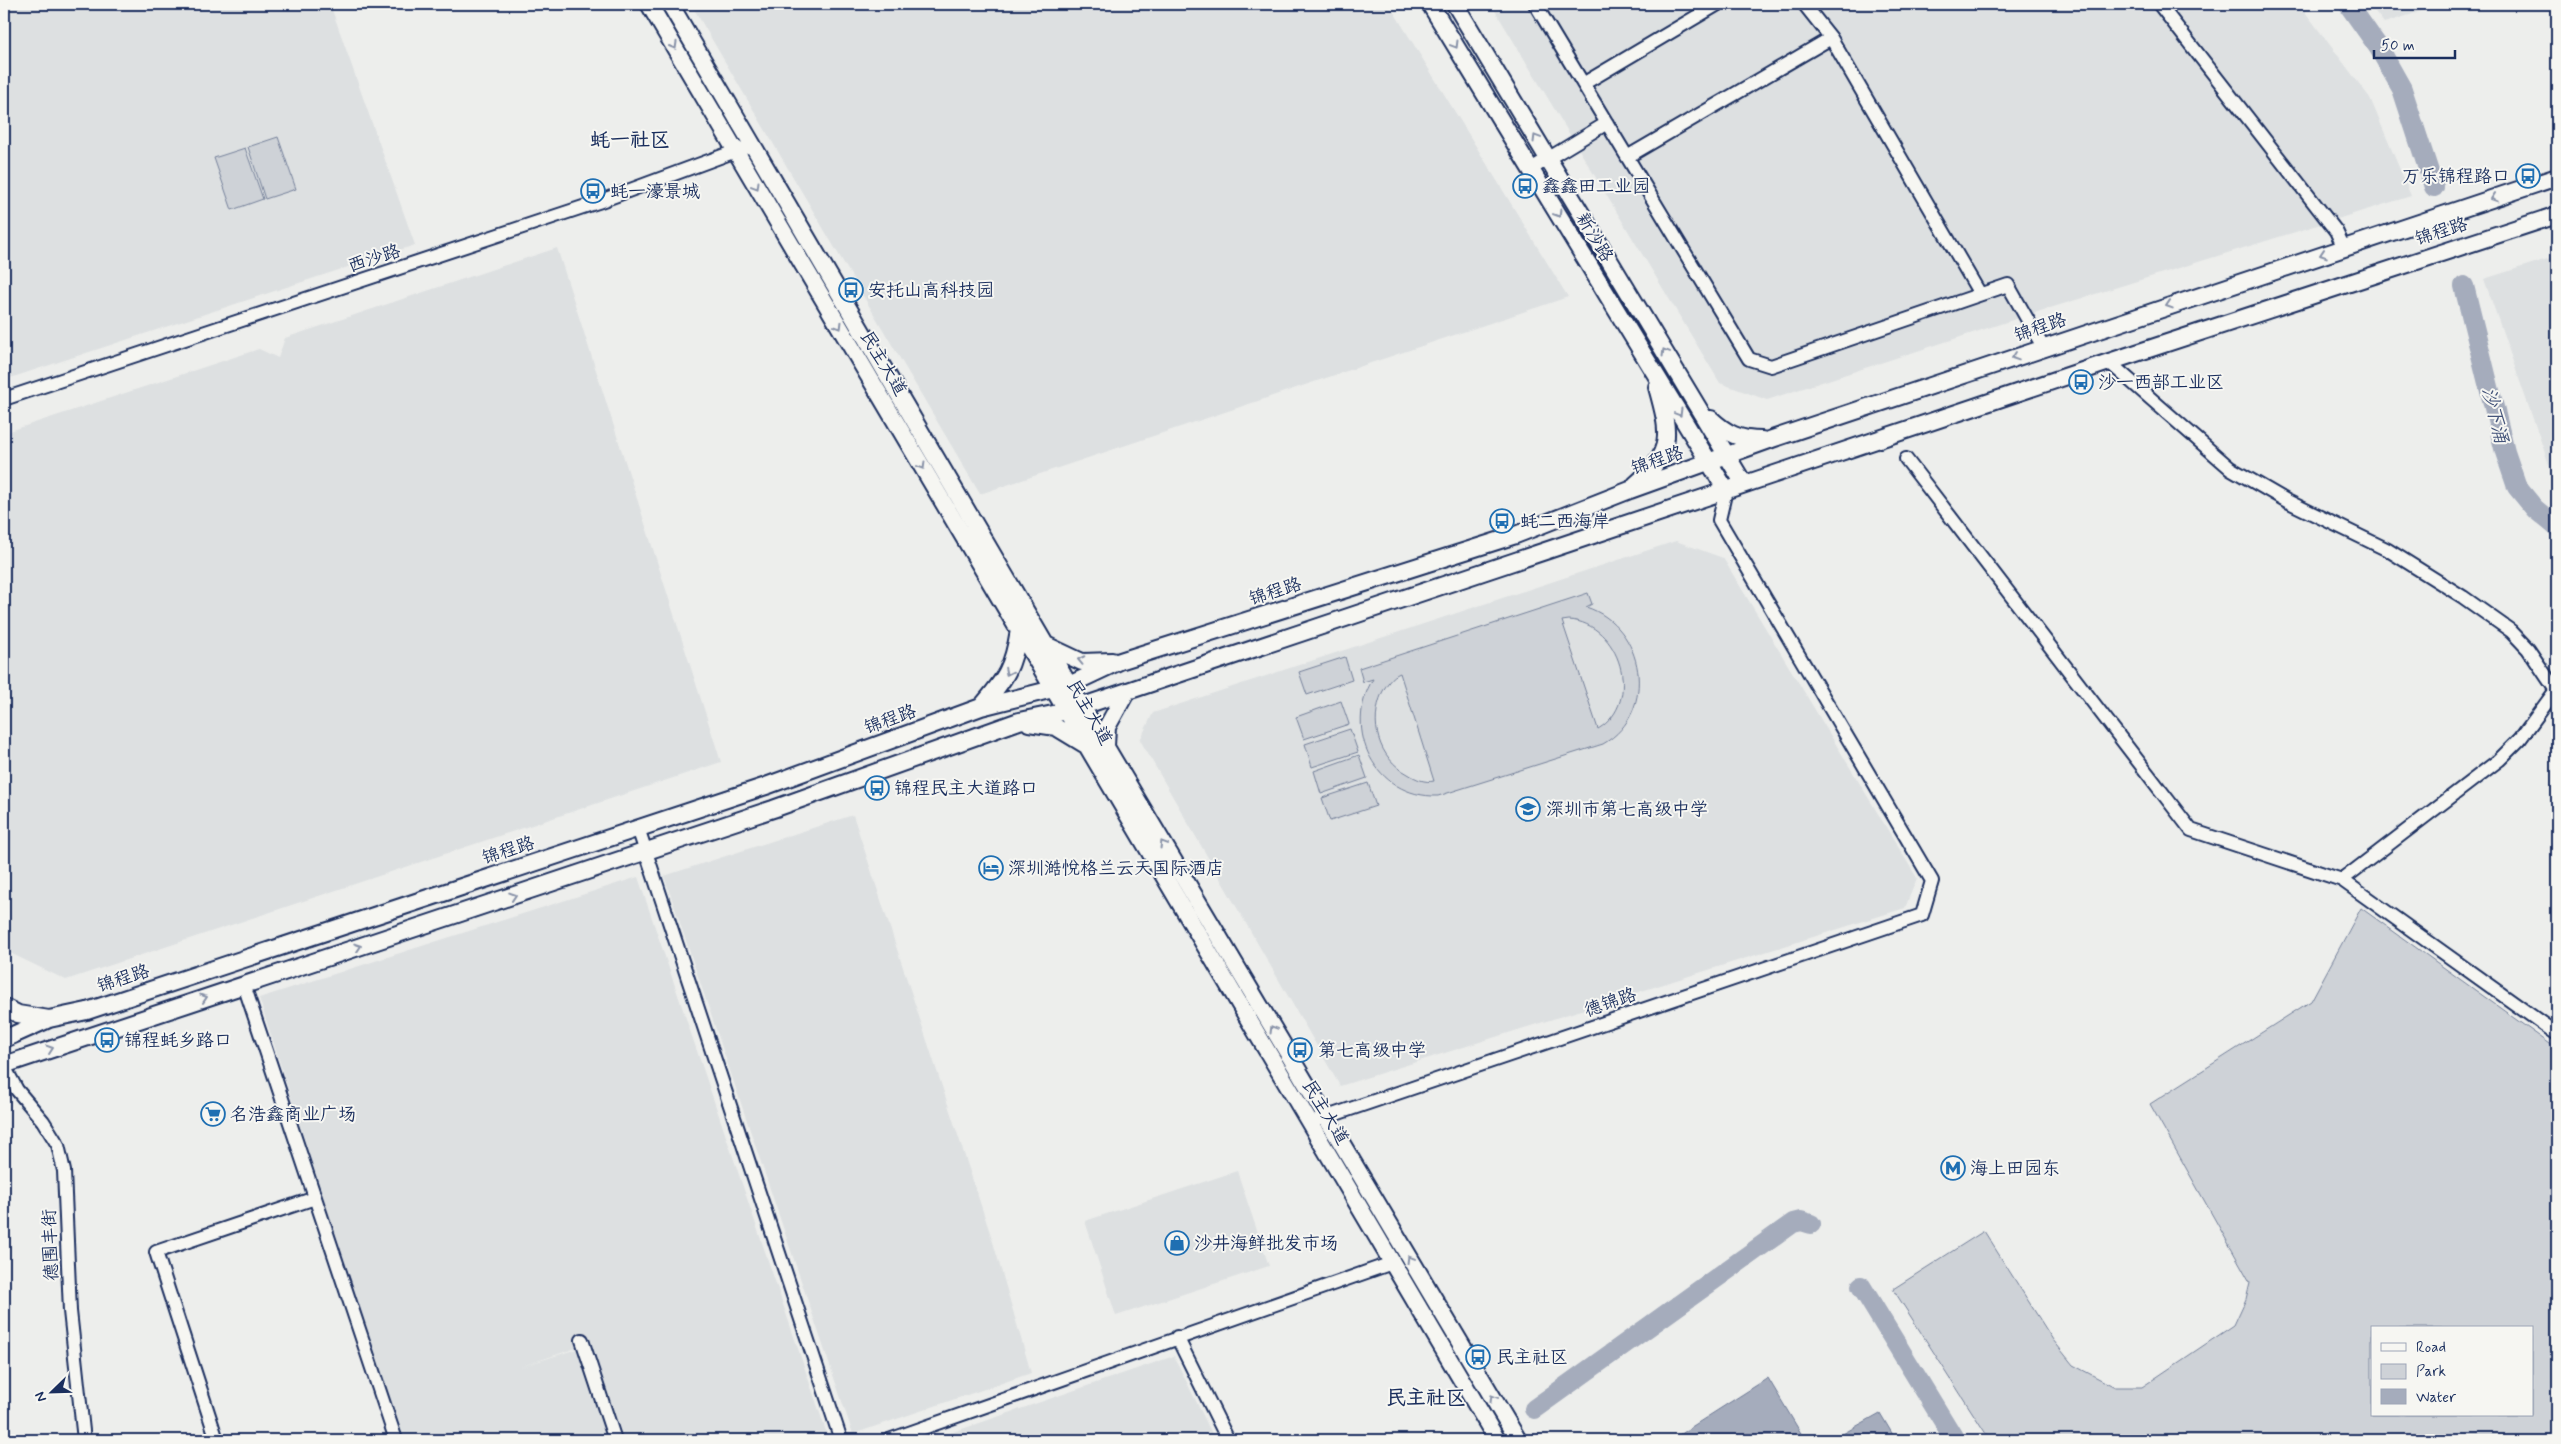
<svg xmlns="http://www.w3.org/2000/svg" width="2561" height="1444" viewBox="0 0 2561 1444" font-family="Mynerve,'LXGW WenKai TC',sans-serif">
<rect width="100%" height="100%" fill="#edeeec"/>
<filter id="ink" filterUnits="userSpaceOnUse"><feTurbulence type="fractalNoise" baseFrequency=".02" numOctaves="2"/><feDisplacementMap in="SourceGraphic" scale="10" xChannelSelector="R" yChannelSelector="G"/><feConvolveMatrix kernelMatrix="1 2 1 2 8 2 1 2 1" color-interpolation-filters="sRGB"/></filter>
<g filter="url(#ink)">
<path fill="#dde0e1" d="M4 4H330L415 245 4 380Z
M691 4H1389L1568 297 980 494Z
M1491 4H2299L2370 98 2411 196 2034 313 1767 400 1720 383Z
M2369 4H2444L2384 23Z
M557 248 721 762 66 980 4 950V433L259 349 278 358 285 338Z
M2557 256V479L2552 473 2484 279Z
M1676 541 1723 558 1917 878 1905 908 1340 1086 1140 740 1153 713Z
M853 815 993 1242 1031 1373 853 1434 664 876Z
M638 877 829 1440H624L591 1343 520 1367 580 1348 611 1440H401L259 998Z
M1237 1171 1269 1266 1116 1316 1085 1221Z
M1174 1356 1215 1440H930Z"/>
<path fill="#ced2d7" stroke="#74809a" fill-rule="evenodd" d="M278 137 296 189 265 199 248 147Z
M245 148 263 199 232 210 214 158Z
M1588 593 1592 604 1586 607C1645 626 1659 712 1603 744L1438 796C1375 798 1342 730 1373 679L1363 682 1359 668ZM1569 620C1620 623 1644 702 1598 729L1562 621ZM1400 673 1434 781C1425 783 1416 779 1408 774 1378 758 1369 723 1382 693 1386 685 1392 676 1400 673Z
M1345 657 1352 680 1307 695 1299 672Z
M1341 701 1349 724 1304 739 1296 717Z
M1350 729 1358 752 1312 767 1305 744Z
M1359 755 1367 778 1321 794 1314 771Z
M1368 783 1376 806 1330 821 1322 798Z
M2361 908 2557 1049V1440H2360L2350 1437 2343 1440H1990L1893 1289 1984 1231 2053 1340 2073 1365 2115 1387H2142L2234 1325 2246 1299 2250 1282 2150 1104 2311 1001ZM2372 1328H2532V1415H2372Z"/>
<path fill="#a5acbc" stroke="#6e7a96" d="M1768 1378 1805 1440H1671Z
M1880 1413 1896 1440H1832Z"/>
<g fill="none" stroke-linecap="round" stroke-linejoin="round">
<path stroke="#a5acbc" stroke-width="20" d="M2348 4 2379 48 2402 89 2434 187
M2464 286 2505 452 2517 487 2535 509 2557 527
M1861 1286 1955 1440
M1534 1409 1793 1223 1801 1221 1811 1224"/>
<g stroke="#1b2f5e" stroke-width="16">
<path id="minor" d="M1535 4 1749 359 1771 366 2008 285 2043 347
M1804 4 1831 38 1980 294
M2159 4 2336 231 2344 248
M1583 84 1718 4
M1627 157 1831 38
M1531 169 1607 123
M2109 362 2230 468 2287 501 2388 550 2463 597 2511 631 2528 649 2557 692
M4 399 598 202 752 145
M1906 459 2191 830 2342 880 2499 760 2520 739 2556 690
M638 828 841 1440
M2342 880 2557 1034
M244 985 396 1440
M4 1066 17 1090 43 1121 58 1145 64 1171 70 1311 84 1440
M1318 1120 1922 915 1932 881 1719 520 1726 490
M1177 1337 1228 1440
M582 1340 615 1440
M217 1440 156 1252 315 1198
M889 1440 1392 1263"/>
</g>
<g stroke="#1b2f5e" stroke-width="20">
<path id="major" d="M649 4 1497 1440
M670 4 1069 685 1518 1440
M1430 4 1726 490
M1455 4 1744 484
M1711 419C1727 434 1740 440 1762 440
M1635 485C1674 451 1670 434 1657 387
M1046 645 1082 662 1112 661
M981 707C1006 678 1013 668 1019 630
M1029 723 1056 727 1084 744
M1106 746 1107 727 1127 691
M4 1007 18 1014 49 1019
M4 1039 49 1019 87 1011 766 786 981 707 1069 685 1120 661 1513 536 1630 490 1772 439 2557 177
M4 1065 773 809 1019 721 1068 711 2109 362 2557 215"/>
</g>
<use href="#minor" stroke="#f6f6f2" stroke-width="12"/>
<use href="#major" stroke="#f6f6f2" stroke-width="16"/>
</g>
<defs><path id="oneway-chevron" d="M-2-3.5L2.5 0L-2 3.5" fill="none" stroke-width="1.6" stroke-linecap="round" stroke-linejoin="round" transform="scale(1.25)"/></defs>
<g stroke="#8892a8">
<use href="#oneway-chevron" transform="translate(1455 45) rotate(59)"/>
<use href="#oneway-chevron" transform="translate(674 46) rotate(60)"/>
<use href="#oneway-chevron" transform="translate(1536 138) rotate(-121)"/>
<use href="#oneway-chevron" transform="translate(756 186) rotate(59)"/>
<use href="#oneway-chevron" transform="translate(2494 198) rotate(162)"/>
<use href="#oneway-chevron" transform="translate(1558 214) rotate(59)"/>
<use href="#oneway-chevron" transform="translate(2323 254) rotate(162)"/>
<use href="#oneway-chevron" transform="translate(2169 305) rotate(162)"/>
<use href="#oneway-chevron" transform="translate(839 326) rotate(59)"/>
<use href="#oneway-chevron" transform="translate(1665 352) rotate(-121)"/>
<use href="#oneway-chevron" transform="translate(2015 357) rotate(161)"/>
<use href="#oneway-chevron" transform="translate(1679 413) rotate(59)"/>
<use href="#oneway-chevron" transform="translate(922 466) rotate(59)"/>
<use href="#oneway-chevron" transform="translate(1081 660) rotate(-168)"/>
<use href="#oneway-chevron" transform="translate(1008 672) rotate(116)"/>
<use href="#oneway-chevron" transform="translate(1163 844) rotate(-121)"/>
<use href="#oneway-chevron" transform="translate(513 896) rotate(-18)"/>
<use href="#oneway-chevron" transform="translate(358 947) rotate(-18)"/>
<use href="#oneway-chevron" transform="translate(204 998) rotate(-18)"/>
<use href="#oneway-chevron" transform="translate(1273 1029) rotate(-121)"/>
<use href="#oneway-chevron" transform="translate(50 1049) rotate(-19)"/>
<use href="#oneway-chevron" transform="translate(1410 1259) rotate(-121)"/>
<use href="#oneway-chevron" transform="translate(1493 1398) rotate(-121)"/>
</g>
</g>
<defs>
<g id="bus-ring" transform="scale(1.25)"><circle r="9.5" fill="#f6f6f2" stroke="#1f6fb2" stroke-width="1.5"/><path d="M-5-6H5V4H4V6H2V4H-2V6H-4V4H-5ZM-3.5-4V0h7V-4ZM-3.5 1.2v1.5H-2V1.2ZM2 1.2v1.5H3.5V1.2Z" fill="#1f6fb2"/></g>
<g id="school-ring" transform="scale(1.25)"><circle r="9.5" fill="#f6f6f2" stroke="#1f6fb2" stroke-width="1.5"/><path d="M0-5L7-2L0 1L-7-2ZM-4 1L0 2.5L4 1V4Q0 6-4 4Z" fill="#1f6fb2"/></g>
<g id="hotel-ring" transform="scale(1.25)"><circle r="9.5" fill="#f6f6f2" stroke="#1f6fb2" stroke-width="1.5"/><path d="M-6-4.5h1.5V1H6V5H4.5V3h-9V5H-6ZM-4 0a1.8 1.8 0 1 1 3.6 0ZM.5 0V-2.5h3Q6-2.5 6 0Z" fill="#1f6fb2"/></g>
<g id="supermarket-ring" transform="scale(1.25)"><circle r="9.5" fill="#f6f6f2" stroke="#1f6fb2" stroke-width="1.5"/><path d="M-6-5.5h2.5l.6 2H6L4.5 2H-2.5L-4.4-4H-6ZM-1.5 3.2a1.3 1.3 0 1 0 .1 0ZM3 3.2a1.3 1.3 0 1 0 .1 0Z" fill="#1f6fb2"/></g>
<g id="metro-ring" transform="scale(1.25)"><circle r="9.5" fill="#f6f6f2" stroke="#1f6fb2" stroke-width="1.5"/><path d="M-5.5 5V-5H-3L0 0L3-5H5.5V5H3V-.5L0 4L-3-.5V5Z" fill="#1f6fb2"/></g>
<g id="shop-ring" transform="scale(1.25)"><circle r="9.5" fill="#f6f6f2" stroke="#1f6fb2" stroke-width="1.5"/><path d="M-5-2.5h2.3a2.7 3.5 0 0 1 5.4 0H5L5.5 6h-11ZM-1.5-2.5h3a1.5 2.3 0 0 0-3 0Z" fill="#1f6fb2"/></g>
</defs>
<g fill-rule="evenodd">
<use href="#bus-ring" x="2528" y="176"/>
<use href="#bus-ring" x="1525" y="186"/>
<use href="#bus-ring" x="593" y="191"/>
<use href="#bus-ring" x="851" y="290"/>
<use href="#bus-ring" x="2081" y="382"/>
<use href="#bus-ring" x="1502" y="521"/>
<use href="#bus-ring" x="877" y="788"/>
<use href="#school-ring" x="1528" y="809"/>
<use href="#hotel-ring" x="991" y="868"/>
<use href="#bus-ring" x="107" y="1040"/>
<use href="#bus-ring" x="1300" y="1050"/>
<use href="#supermarket-ring" x="213" y="1114"/>
<use href="#metro-ring" x="1953" y="1168"/>
<use href="#shop-ring" x="1177" y="1243"/>
<use href="#bus-ring" x="1478" y="1357"/>
</g>
<g text-anchor="middle" stroke-width="4" stroke-linejoin="round" paint-order="stroke">
<g font-size="18" fill="#1b2f5e" stroke="#f6f6f2" text-anchor="start">
<text x="2510" y="182" text-anchor="end">万乐锦程路口</text>
<text x="1542" y="192">鑫鑫田工业园</text>
<text x="610" y="197">蚝一濠景城</text>
<text x="868" y="296">安托山高科技园</text>
<text x="2098" y="388">沙一西部工业区</text>
<text x="1520" y="527">蚝二西海岸</text>
<text x="894" y="794">锦程民主大道路口</text>
<text x="1546" y="815">深圳市第七高级中学</text>
<text x="1008" y="874">深圳澔悦格兰云天国际酒店</text>
<text x="124" y="1046">锦程蚝乡路口</text>
<text x="1318" y="1056">第七高级中学</text>
<text x="230" y="1120">名浩鑫商业广场</text>
<text x="1970" y="1174">海上田园东</text>
<text x="1194" y="1249">沙井海鲜批发市场</text>
<text x="1496" y="1363">民主社区</text>
</g>
<g font-size="18" fill="#1b2f5e" stroke="#f6f6f2">
<text transform="translate(2441 231) rotate(-18)" y="6">锦程路</text>
<text transform="translate(1595 237) rotate(59)" y="6">新沙路</text>
<text transform="translate(374 258) rotate(-18)" y="6">西沙路</text>
<text transform="translate(2040 327) rotate(-19)" y="6">锦程路</text>
<text transform="translate(884 363) rotate(59)" y="6">民主大道</text>
<text transform="translate(1657 460) rotate(-19)" y="6">锦程路</text>
<text transform="translate(1275 591) rotate(-18)" y="6">锦程路</text>
<text transform="translate(1090 712) rotate(60)" y="6">民主大道</text>
<text transform="translate(890 719) rotate(-20)" y="6">锦程路</text>
<text transform="translate(508 850) rotate(-18)" y="6">锦程路</text>
<text transform="translate(123 978) rotate(-18)" y="6">锦程路</text>
<text transform="translate(1610 1002) rotate(-19)" y="6">德锦路</text>
<text transform="translate(1326 1112) rotate(59)" y="6">民主大道</text>
<text transform="translate(50 1245) rotate(-92)" y="6">德围丰街</text>
</g>
<g font-size="19" font-style="italic" fill="#44547a" stroke="#f6f6f2">
<text transform="translate(2496 415) rotate(76)" y="7">沙下涌</text>
</g>
<g font-size="20" font-weight="bold" fill="#1b2f5e" stroke="#f6f6f2">
<text x="630" y="146">蚝一社区</text>
<text x="1426" y="1404">民主社区</text>
</g>
</g>
<rect width="2561" height="1444" fill="none" stroke="#f6f6f2" stroke-width="20"/>
<rect x="10" y="10" width="2541" height="1424" fill="none" stroke="#1b2f5e" stroke-width="2" filter="url(#ink)"/>
<rect x="2371" y="1326" width="162" height="90" fill="#f6f6f2" stroke="#9ea6b7"/>
<rect x="2381" y="1343" width="25" height="8" fill="#f6f6f2" stroke="#9ea6b7"/>
<text x="2416" y="1352" font-size="15" fill="#1b2f5e">Road</text>
<rect x="2381" y="1364" width="25" height="15" fill="#ced2d7" stroke="#9ea6b7"/>
<text x="2416" y="1376" font-size="15" fill="#1b2f5e">Park</text>
<rect x="2381" y="1389" width="25" height="15" fill="#a5acbc" stroke="#9ea6b7"/>
<text x="2416" y="1402" font-size="15" fill="#1b2f5e">Water</text>
<g transform="translate(52 1392) rotate(247)" stroke="#f6f6f2" stroke-width="4" paint-order="stroke">
<path d="M0-4L9 19L0 12L-9 19Z" fill="#1b2f5e"/>
<text y="-8" font-size="14" font-weight="bold" text-anchor="middle" fill="#1b2f5e">N</text>
</g>
<path d="M2374 50v8h81v-8" fill="none" stroke="#1b2f5e" stroke-width="2.5"/>
<text x="2381" y="50" font-size="15" fill="#1b2f5e" stroke="#f6f6f2" stroke-width="4" paint-order="stroke">50 m</text>
</svg>
